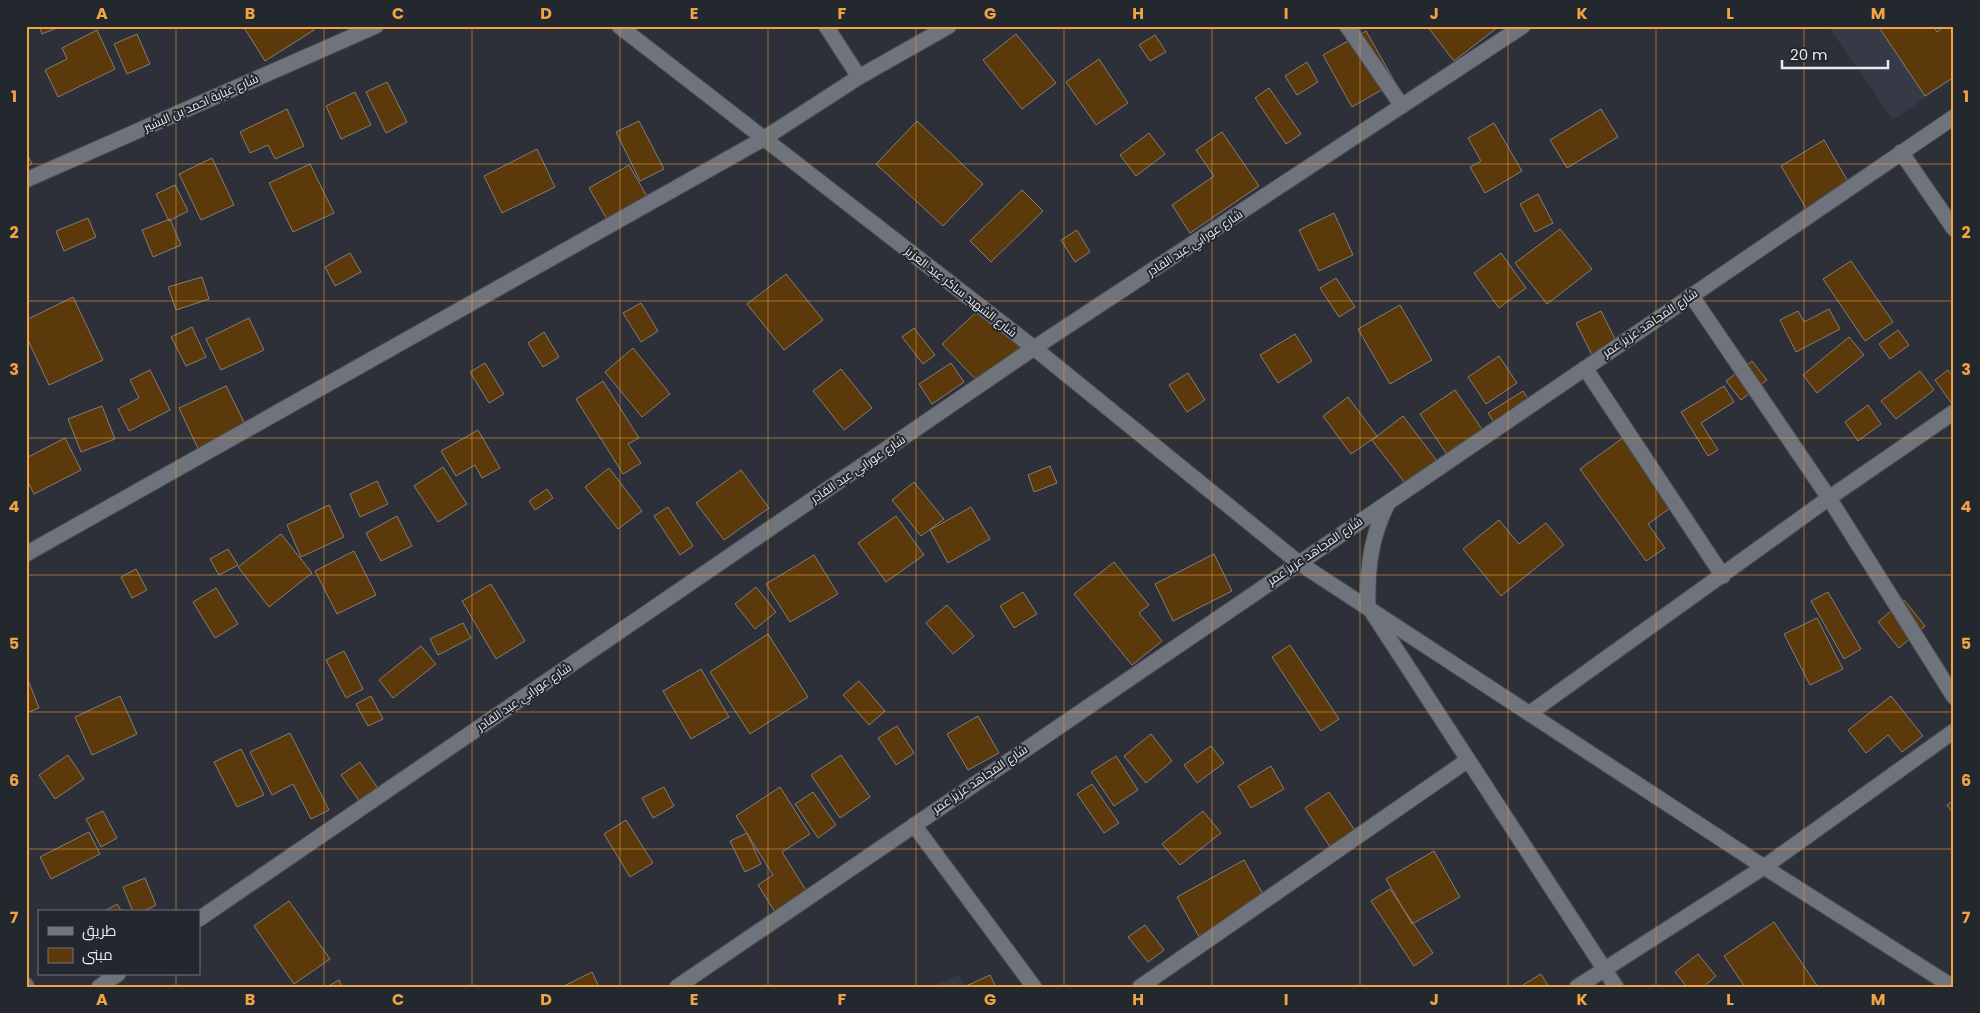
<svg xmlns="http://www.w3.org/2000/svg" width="1980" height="1013" viewBox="0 0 1980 1013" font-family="Poppins,Cairo,sans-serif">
<rect width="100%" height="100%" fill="#2d3038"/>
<path fill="#353a46" d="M1828 26H1954V78L1893 120Z
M959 975 965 987H931Z"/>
<path fill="#5c390a" stroke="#857d76" d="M39 26H62L42 34Z
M243 26H312L314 30 265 61Z
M1427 26H1498V27L1454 61Z
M1878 26H1933L1937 32 1945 26H1954V77L1925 96Z
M97 30 115 69 58 97 45 70 67 59 62 48Z
M1366 31 1395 82 1352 107 1323 55Z
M137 34 150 64 127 74 114 44Z
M1016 34 1056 83 1022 109 983 60Z
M1155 35 1166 52 1150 61 1139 45Z
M1099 59 1128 103 1096 125 1066 82Z
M1307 62 1318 82 1297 95 1285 76Z
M387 82 407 122 386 133 366 92Z
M1269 88 1301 134 1286 144 1255 98Z
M355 92 371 125 341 139 326 106Z
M287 109 304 146 275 159 268 145 250 153 240 132Z
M1601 109 1618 137 1567 168 1550 140Z
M639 121 664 169 640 181 616 132Z
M917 121 983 184 943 226 876 164Z
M1494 123 1522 171 1485 193 1470 167 1481 161 1468 138Z
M1222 132 1259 186 1190 233 1172 205 1214 176 1196 150Z
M1149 133 1165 154 1136 176 1120 155Z
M1824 140 1850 185 1807 210 1781 166Z
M537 149 555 187 502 213 484 176Z
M26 152 32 164 26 167Z
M212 158 234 205 201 220 179 174Z
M310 164 334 213 293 232 269 183Z
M629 165 648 198 608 221 589 188Z
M175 185 188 211 169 221 156 194Z
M1022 190 1043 211 991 262 970 241Z
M1538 194 1553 223 1535 232 1520 204Z
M1334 213 1353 255 1319 271 1299 230Z
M88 218 96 237 64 251 56 231Z
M170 219 181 245 153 257 142 230Z
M1560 229 1592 269 1547 304 1515 263Z
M1077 230 1090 252 1075 262 1061 240Z
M350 253 361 272 335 286 325 267Z
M1501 253 1526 288 1499 308 1474 273Z
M1851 261 1893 322 1865 341 1823 279Z
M786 274 823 320 784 350 747 304Z
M202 277 209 299 176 310 168 287Z
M1336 278 1355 307 1339 317 1320 288Z
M73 297 103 360 49 385 26 336V320Z
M641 303 658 331 641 342 623 313Z
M1400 305 1432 360 1390 384 1358 329Z
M982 307 1020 347 980 384 942 344Z
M1829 309 1840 329 1796 352 1780 320 1798 311 1804 322Z
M1601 311 1617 343 1592 355 1576 323Z
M249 318 264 350 221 370 206 339Z
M192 327 206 357 186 366 171 337Z
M914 328 935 355 923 364 902 337Z
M1898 330 1909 345 1890 359 1879 344Z
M544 332 559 357 543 367 528 343Z
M1295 334 1312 361 1278 383 1260 355Z
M1849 337 1864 355 1817 393 1803 375Z
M633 348 670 394 642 417 605 372Z
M1499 356 1517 383 1486 404 1468 377Z
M1752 361 1767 380 1741 400 1726 381Z
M485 363 504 394 489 403 470 372Z
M951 363 964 382 932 404 919 384Z
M841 369 872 408 844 430 813 391Z
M150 370 170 410 129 431 118 409 139 398 130 380Z
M1948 370 1954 378 1952 404 1935 380Z
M1920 371 1934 390 1896 419 1881 401Z
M1188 373 1205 400 1187 412 1169 385Z
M603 381 639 438 628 444 641 463 623 474 576 399Z
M226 386 249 432 201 455 179 408Z
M1724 386 1734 402 1701 423 1718 450 1708 456 1681 412Z
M1455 390 1486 435 1450 459 1420 414Z
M1523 391 1535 409 1500 432 1488 413Z
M1348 397 1377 436 1351 454 1323 416Z
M1868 405 1881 424 1858 441 1845 422Z
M102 406 115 439 81 452 68 419Z
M1403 416 1443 469 1412 492 1372 440Z
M478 430 500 468 482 478 475 465 456 476 441 451Z
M1631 432 1680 501 1648 524 1665 548 1646 561 1580 469Z
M65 438 81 470 34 494 26 478V458Z
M1050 466 1057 483 1034 492 1028 475Z
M443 467 467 504 438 522 414 486Z
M609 468 642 511 618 529 585 487Z
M741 470 769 508 724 540 696 503Z
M377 481 388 504 360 517 350 494Z
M914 482 944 519 921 536 892 500Z
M547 489 553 498 535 510 529 501Z
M329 505 344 537 301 557 287 525Z
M668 507 693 546 680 555 654 516Z
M971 507 990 539 948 563 930 530Z
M397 516 412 546 381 561 366 533Z
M896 516 924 555 886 582 858 543Z
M1499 520 1519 544 1546 523 1564 545 1501 596 1463 549Z
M281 534 312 573 269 607 238 567Z
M228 549 238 565 219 575 210 559Z
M354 551 376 595 337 614 315 571Z
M1214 554 1232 591 1173 621 1155 584Z
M814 555 838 594 790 622 766 584Z
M1114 562 1149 605 1139 613 1162 641 1132 665 1074 594Z
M136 569 147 590 132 598 121 577Z
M491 584 525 641 496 659 462 601Z
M756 587 776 612 755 629 735 604Z
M216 588 238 624 215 638 193 602Z
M1023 592 1037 614 1014 628 1000 606Z
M1828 592 1861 649 1844 659 1811 601Z
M1904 600 1925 626 1899 648 1878 622Z
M947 605 974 636 953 654 926 623Z
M1817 618 1843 669 1810 685 1784 634Z
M463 623 471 638 438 655 430 639Z
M768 634 808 697 750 734 710 672Z
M1290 645 1339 719 1321 731 1272 657Z
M421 646 436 664 393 698 379 680Z
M344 651 363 689 346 698 326 660Z
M701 669 729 717 691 739 663 691Z
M28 680 39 708 26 713V681Z
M859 681 885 711 869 725 843 695Z
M120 696 137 734 92 755 75 717Z
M371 696 383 719 368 726 356 704Z
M1891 696 1923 736 1902 752 1888 735 1866 753 1848 730Z
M978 716 999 753 968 770 947 734Z
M897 726 914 753 896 765 878 738Z
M290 733 329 810 311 819 293 784 272 795 250 752Z
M1151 734 1172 761 1146 783 1124 756Z
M1211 746 1224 763 1197 783 1184 765Z
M241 749 264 795 237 807 214 762Z
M68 755 84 779 55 799 39 775Z
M841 755 870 797 840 818 811 775Z
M1116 756 1138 790 1114 806 1091 772Z
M360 762 379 790 360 802 341 775Z
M1271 766 1284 789 1251 808 1238 786Z
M1092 784 1119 823 1104 833 1077 794Z
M664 787 674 806 653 818 642 798Z
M780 787 810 834 782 852 807 892 775 912 758 885 773 875 736 816Z
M813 792 836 825 818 838 795 804Z
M1329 792 1356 832 1330 847 1305 808Z
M1954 800V815L1947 805Z
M103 811 117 838 101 847 86 819Z
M1203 811 1221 833 1180 865 1162 844Z
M626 820 653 863 630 877 604 834Z
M89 832 100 854 51 879 40 857Z
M747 833 761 864 745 872 730 841Z
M1434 851 1460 897 1412 924 1386 879Z
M1244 860 1269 905 1202 942 1177 897Z
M145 878 156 905 142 912H133L123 887Z
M1390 889 1433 953 1414 966 1371 901Z
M289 901 330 959 294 984 254 926Z
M117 904 122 912H103Z
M1774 922 1818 987H1745L1724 956Z
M1145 925 1164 950 1148 962 1128 937Z
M1698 954 1716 976 1703 987H1687L1675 972Z
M592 972 599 987H562Z
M1541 974 1549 987H1524L1523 985Z
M990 975 996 987H964Z
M339 980 342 987H327Z"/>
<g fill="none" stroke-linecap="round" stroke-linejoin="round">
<g stroke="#484b51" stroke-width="17">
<path id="street" d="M619 26 1034 348 1299 563 1764 867 1953 987
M826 26 859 77
M1347 26 1402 106
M1901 152 1954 229
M26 180 376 26
M1691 295 1829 498 1954 697
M1585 368 1723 576
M1388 503C1371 536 1367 568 1368 606L1616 987
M26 554 763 139 859 77 949 26
M1530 713 1829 498 1954 412
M914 825 1034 987
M199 919 1034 348 1523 26
M26 985 27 987
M99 987 118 974
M677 987 1954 117
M1140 987 1468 760
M1577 987 1764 867 1954 731"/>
</g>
<use href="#street" stroke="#6f737b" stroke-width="15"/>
</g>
<path fill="none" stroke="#f3a442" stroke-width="1" stroke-opacity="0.55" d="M176 26V912M324 26V987M472 26V987M620 26V987M768 26V987M916 26V987M1064 26V987M1212 26V987M1360 26V987M1508 26V987M1656 26V987M1804 26V987M26 164H1954M26 301H1954M26 438H1954M26 575H1954M26 712H1954M26 849H1954M176 974V987"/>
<g text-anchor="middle" stroke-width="4" stroke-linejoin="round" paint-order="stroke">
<g font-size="12" fill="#e9ebf0" stroke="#23272e">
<text transform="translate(201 103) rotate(-24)" y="4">شارع غيابة احمد بن البشير</text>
<text transform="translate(1195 243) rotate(-33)" y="4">شارع عورابي عبد القادر</text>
<text transform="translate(961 292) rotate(38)" y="4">شارع الشهيد ساكر عبد العزيز</text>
<text transform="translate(1650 323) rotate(-34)" y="4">شارع المجاهد عزيز عمر</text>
<text transform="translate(858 469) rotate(-34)" y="4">شارع عورابي عبد القادر</text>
<text transform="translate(1315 551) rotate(-34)" y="4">شارع المجاهد عزيز عمر</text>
<text transform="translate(524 697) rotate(-34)" y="4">شارع عورابي عبد القادر</text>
<text transform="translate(980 779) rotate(-34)" y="4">شارع المجاهد عزيز عمر</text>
</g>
</g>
<rect width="1980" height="1013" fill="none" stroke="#23272e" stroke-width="55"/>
<rect x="38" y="910" width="162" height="65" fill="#23272e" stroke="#72757c"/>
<rect x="48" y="927" width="25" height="8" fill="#6f737b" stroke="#72757c"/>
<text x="82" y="936" font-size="15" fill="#e9ebf0">طريق</text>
<rect x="48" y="948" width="25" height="15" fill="#5c390a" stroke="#72757c"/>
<text x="82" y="960" font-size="15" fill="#e9ebf0">مبنى</text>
<path d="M1782 60v8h106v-8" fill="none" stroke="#e9ebf0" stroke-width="2.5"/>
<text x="1790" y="60" font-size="15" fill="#e9ebf0" stroke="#23272e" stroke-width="4" paint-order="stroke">20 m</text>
<rect x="28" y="28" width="1924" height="958" fill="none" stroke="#f3a442" stroke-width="2"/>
<g font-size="16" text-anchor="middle" font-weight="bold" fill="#f3a442">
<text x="102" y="19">A</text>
<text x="250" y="19">B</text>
<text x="398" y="19">C</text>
<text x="546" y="19">D</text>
<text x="694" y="19">E</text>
<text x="842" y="19">F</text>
<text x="990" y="19">G</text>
<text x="1138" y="19">H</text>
<text x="1286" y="19">I</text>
<text x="1434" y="19">J</text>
<text x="1582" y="19">K</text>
<text x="1730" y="19">L</text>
<text x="1878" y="19">M</text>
<text x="14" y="102">1</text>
<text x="1966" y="102">1</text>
<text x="14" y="238">2</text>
<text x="1966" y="238">2</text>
<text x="14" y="375">3</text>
<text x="1966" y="375">3</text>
<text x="14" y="512">4</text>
<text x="1966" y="512">4</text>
<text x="14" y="649">5</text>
<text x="1966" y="649">5</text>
<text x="14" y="786">6</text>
<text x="1966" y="786">6</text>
<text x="14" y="923">7</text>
<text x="1966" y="923">7</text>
<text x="102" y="1005">A</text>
<text x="250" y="1005">B</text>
<text x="398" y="1005">C</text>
<text x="546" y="1005">D</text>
<text x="694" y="1005">E</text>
<text x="842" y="1005">F</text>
<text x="990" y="1005">G</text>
<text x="1138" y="1005">H</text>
<text x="1286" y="1005">I</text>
<text x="1434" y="1005">J</text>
<text x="1582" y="1005">K</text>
<text x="1730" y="1005">L</text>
<text x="1878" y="1005">M</text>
</g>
</svg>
